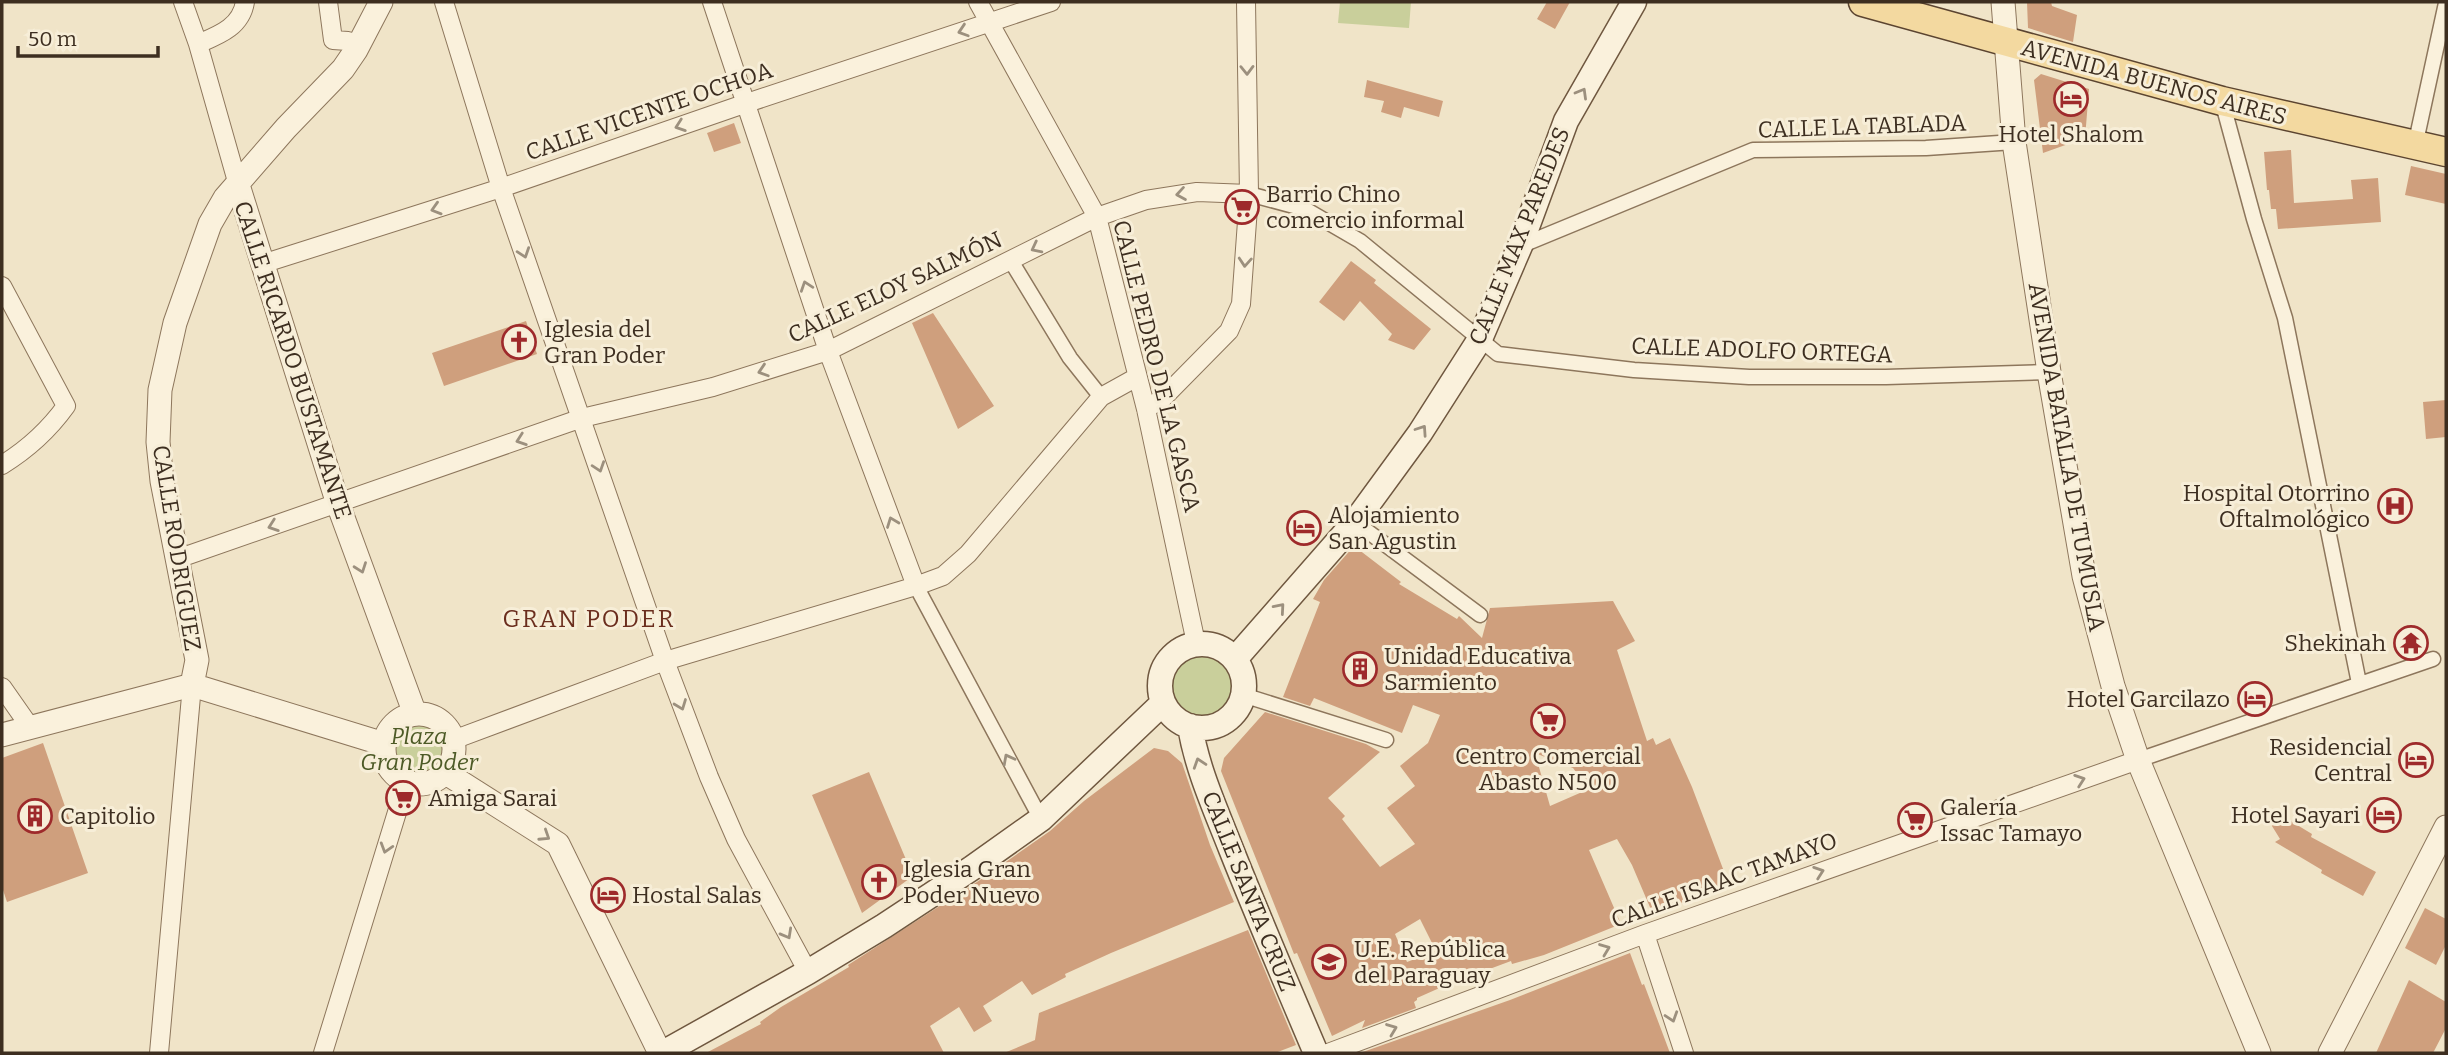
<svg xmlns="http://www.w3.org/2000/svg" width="2448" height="1055" viewBox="0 0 2448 1055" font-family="Bitter,serif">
<rect width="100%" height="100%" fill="#f0e4c8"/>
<path fill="#c9cf9b" d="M1340 2H1411L1409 28 1338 23Z
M1170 686a32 32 0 1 1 64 0a32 32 0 1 1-64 0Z
M395 749a25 25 0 1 1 50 0a25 25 0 1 1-50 0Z"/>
<path fill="#cf9f7d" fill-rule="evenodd" d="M1547 2H1570L1555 29 1537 19Z
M2027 2H2051L2052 6 2077 15 2073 42 2028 28Z
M2041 74 2089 89 2085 138 2043 153 2034 80Z
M1367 80 1443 101 1439 117 1404 107 1401 118 1381 112 1384 101 1364 97Z
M734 123 741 143 714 152 707 133Z
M2291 150 2294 203 2353 199 2351 180 2378 178 2381 222 2278 229 2276 209H2271L2269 190H2267L2264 152Z
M2411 166 2446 174V204L2405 195Z
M1351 261 1376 280 1374 283 1431 329 1414 350 1388 340 1392 334 1360 301 1344 321 1319 302Z
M933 313 994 406 958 429 912 323Z
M526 321 537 354 444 386 432 353Z
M2446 400V437L2426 439 2423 402Z
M1354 546 1401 582 1399 584 1457 619 1459 616 1482 638 1490 608 1613 601 1635 641 1617 650 1647 741 1653 738 1656 745 1670 738 1692 787 1728 882 1682 903 1680 901 1652 912 1632 865 1617 839 1589 850 1621 924 1544 955 1512 964 1511 961 1444 986 1417 998V1000L1414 1002 1416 1008 1362 1028 1365 1020 1332 1036 1297 953 1294 954 1221 771 1224 758 1265 712 1366 744 1380 752 1328 798 1345 816 1342 819 1380 867 1415 844 1387 808 1415 786 1400 766 1428 743 1440 715 1413 705 1402 733 1314 698 1310 706 1283 697 1320 602 1313 599 1324 580ZM1535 753 1573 768 1589 789 1550 806ZM1420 919 1436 951 1407 962 1395 934Z
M43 743 88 873 7 902 2 887V758Z
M1154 748 1168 751 1182 763 1210 845 1234 902 1111 953 1065 974 1066 977 1032 995 1022 981 983 1006 992 1021 974 1032 959 1007 930 1026 944 1053H706L761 1024 760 1022 781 1007 849 967 848 965 980 880 1050 831 1084 801Z
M869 772 913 876 862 913 812 795Z
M2279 814 2312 834 2311 837 2376 872 2363 896 2321 873 2322 870 2275 842 2280 839 2272 826Z
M2425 908 2446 919V945L2436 965 2405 948Z
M1248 930 1296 1045 1275 1053H1004L1035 1040 1039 1013Z
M1630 953 1642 985 1644 984 1670 1053H1360L1510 1000Z
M2409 980 2446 1002V1028L2433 1053H2376Z"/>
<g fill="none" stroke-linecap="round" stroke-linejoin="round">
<g stroke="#8d765c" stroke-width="17">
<path id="pedestrian" d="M2222 101 2254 219 2285 318 2359 683
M2415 146 2446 3
M1249 194 1305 209 1360 241 1498 354 1634 370 1749 377H1886L2049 372
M1520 246 1753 150 1926 148 2014 142
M1011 261 1070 358 1101 397
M1355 522 1480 615
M916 586 1041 819
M1243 695 1386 740
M2138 760 2433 659"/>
</g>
<g stroke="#8d765c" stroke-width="20">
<path id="minor" d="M183 2 198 44 238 185
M328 2 333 40 348 41 356 50
M444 2 501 188 665 661 709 777 736 839 808 972
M712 2 828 351 916 586
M978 2 1097 217 1146 409 1196 643
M198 44C219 35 241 27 245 2
M262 264 501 188 744 104 1051 2
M2 286 66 406C48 431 28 449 2 465
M1146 409 1163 398 1229 331 1241 304 1249 194 1246 2
M177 559 582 418 713 387 828 351 1097 217 1146 200 1197 192 1249 194
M2 687 30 727
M453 740 665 661 916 586 943 576 968 554 1101 397 1137 377
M1645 934 1684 1053
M159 1053 192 685
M323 1053 406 783
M1328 1053 1645 934 2138 760"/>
</g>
<g stroke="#8d765c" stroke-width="25">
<path id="tertiary" d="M2003 2 2014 142 2049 372 2084 576 2113 686 2138 760 2259 1053
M238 185 338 504 415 714
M192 685 197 660 162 481 158 442 160 390 175 323 210 224 225 198 286 128 343 69 356 50 381 2
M384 749a35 35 0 1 1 70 0a35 35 0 1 1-70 0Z
M2 735 192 685 384 744
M446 773 558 844 660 1053
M2330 1053 2446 827"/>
</g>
<g stroke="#6f573f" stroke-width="27">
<path id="secondary" d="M1160 686a42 42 0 1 1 84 0a42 42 0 1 1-84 0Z
M1235 659 1355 522 1420 433 1480 339 1520 246 1566 121 1634 2
M1190 726C1197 769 1215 808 1231 849 1258 917 1287 985 1316 1053
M663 1053 808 972 884 926 972 868 1041 819 1163 703"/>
</g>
<g stroke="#5b4430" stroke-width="31">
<path id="primary" d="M1863 2 2222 101 2446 152"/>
</g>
<use href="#pedestrian" stroke="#faf1dc" stroke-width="14"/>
<use href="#minor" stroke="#faf1dc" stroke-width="18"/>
<use href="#tertiary" stroke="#faf1dc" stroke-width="23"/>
<use href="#secondary" stroke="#faf1dc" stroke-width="24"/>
<use href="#primary" stroke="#f3d9a0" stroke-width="28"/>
</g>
<defs><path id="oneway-chevron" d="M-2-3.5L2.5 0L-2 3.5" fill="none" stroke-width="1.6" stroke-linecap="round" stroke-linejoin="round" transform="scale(1.75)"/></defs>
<g stroke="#9c907e">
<use href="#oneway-chevron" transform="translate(963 31) rotate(162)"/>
<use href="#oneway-chevron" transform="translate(1247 70) rotate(89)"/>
<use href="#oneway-chevron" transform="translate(1582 93) rotate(-60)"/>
<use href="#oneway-chevron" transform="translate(680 126) rotate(161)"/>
<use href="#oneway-chevron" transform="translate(1181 194) rotate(171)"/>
<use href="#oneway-chevron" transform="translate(436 209) rotate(163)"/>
<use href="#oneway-chevron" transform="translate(1036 248) rotate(153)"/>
<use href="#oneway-chevron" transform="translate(524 253) rotate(71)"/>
<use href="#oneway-chevron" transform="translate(1245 262) rotate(94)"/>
<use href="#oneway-chevron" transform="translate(806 286) rotate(-109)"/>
<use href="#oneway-chevron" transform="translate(763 371) rotate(162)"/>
<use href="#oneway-chevron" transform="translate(1422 430) rotate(-56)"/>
<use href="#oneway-chevron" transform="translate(521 440) rotate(161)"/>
<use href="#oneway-chevron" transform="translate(599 467) rotate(71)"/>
<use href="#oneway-chevron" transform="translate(892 522) rotate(-111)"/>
<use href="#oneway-chevron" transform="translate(273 526) rotate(161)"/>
<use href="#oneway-chevron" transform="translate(361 568) rotate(70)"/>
<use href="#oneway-chevron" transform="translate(1280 608) rotate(-49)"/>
<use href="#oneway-chevron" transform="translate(681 705) rotate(69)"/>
<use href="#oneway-chevron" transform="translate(1008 759) rotate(-118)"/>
<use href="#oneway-chevron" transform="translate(1199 763) rotate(-108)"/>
<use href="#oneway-chevron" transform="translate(2080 780) rotate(-19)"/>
<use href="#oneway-chevron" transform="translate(545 836) rotate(33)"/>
<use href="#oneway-chevron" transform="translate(386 848) rotate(107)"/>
<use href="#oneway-chevron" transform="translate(1819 872) rotate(-19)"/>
<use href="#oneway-chevron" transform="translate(787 934) rotate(61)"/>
<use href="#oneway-chevron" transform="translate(1605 949) rotate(-21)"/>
<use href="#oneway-chevron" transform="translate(1672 1017) rotate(72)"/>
<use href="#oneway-chevron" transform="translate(1392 1029) rotate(-21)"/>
</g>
<defs>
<g id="hotel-ring" transform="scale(1.75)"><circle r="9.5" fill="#f7eed8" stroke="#9e2a2b" stroke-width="1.5"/><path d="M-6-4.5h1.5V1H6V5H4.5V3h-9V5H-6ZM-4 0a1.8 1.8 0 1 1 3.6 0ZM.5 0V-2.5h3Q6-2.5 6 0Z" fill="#9e2a2b"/></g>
<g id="supermarket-ring" transform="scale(1.75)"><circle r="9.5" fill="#f7eed8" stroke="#9e2a2b" stroke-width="1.5"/><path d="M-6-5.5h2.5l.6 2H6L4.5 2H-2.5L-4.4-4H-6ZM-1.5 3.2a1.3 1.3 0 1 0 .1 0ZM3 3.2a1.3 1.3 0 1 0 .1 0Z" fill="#9e2a2b"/></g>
<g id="church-ring" transform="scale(1.75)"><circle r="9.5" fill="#f7eed8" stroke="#9e2a2b" stroke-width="1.5"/><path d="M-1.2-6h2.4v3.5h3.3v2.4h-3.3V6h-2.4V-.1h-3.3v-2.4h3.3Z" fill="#9e2a2b"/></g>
<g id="hospital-ring" transform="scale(1.75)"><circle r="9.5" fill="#f7eed8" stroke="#9e2a2b" stroke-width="1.5"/><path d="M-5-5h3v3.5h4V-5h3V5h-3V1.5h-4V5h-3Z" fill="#9e2a2b"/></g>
<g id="temple-ring" transform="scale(1.75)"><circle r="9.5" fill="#f7eed8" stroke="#9e2a2b" stroke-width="1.5"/><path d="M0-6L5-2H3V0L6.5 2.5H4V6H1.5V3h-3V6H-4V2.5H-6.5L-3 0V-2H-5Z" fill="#9e2a2b"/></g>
<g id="building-ring" transform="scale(1.75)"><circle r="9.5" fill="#f7eed8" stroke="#9e2a2b" stroke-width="1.5"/><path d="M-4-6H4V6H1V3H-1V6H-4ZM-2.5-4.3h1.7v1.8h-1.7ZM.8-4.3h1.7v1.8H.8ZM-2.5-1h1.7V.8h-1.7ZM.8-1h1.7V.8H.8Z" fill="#9e2a2b"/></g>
<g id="school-ring" transform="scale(1.75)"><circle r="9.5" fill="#f7eed8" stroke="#9e2a2b" stroke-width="1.5"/><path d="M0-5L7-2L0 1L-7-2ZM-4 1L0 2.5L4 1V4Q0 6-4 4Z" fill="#9e2a2b"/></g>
</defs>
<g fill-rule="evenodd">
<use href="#hotel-ring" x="2071" y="99"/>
<use href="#supermarket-ring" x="1242" y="207"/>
<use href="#church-ring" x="519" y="342"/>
<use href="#hospital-ring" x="2395" y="506"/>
<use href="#hotel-ring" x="1304" y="528"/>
<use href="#temple-ring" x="2411" y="643"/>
<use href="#building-ring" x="1360" y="669"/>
<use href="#hotel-ring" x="2255" y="699"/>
<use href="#supermarket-ring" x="1548" y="721"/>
<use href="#hotel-ring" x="2416" y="760"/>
<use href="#supermarket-ring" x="403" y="798"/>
<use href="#hotel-ring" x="2384" y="815"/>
<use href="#building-ring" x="35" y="816"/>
<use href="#supermarket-ring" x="1915" y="820"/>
<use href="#church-ring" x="879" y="882"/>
<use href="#hotel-ring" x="608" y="895"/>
<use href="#school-ring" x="1329" y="962"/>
</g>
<g text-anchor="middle" stroke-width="6" stroke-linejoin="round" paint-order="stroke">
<g font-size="23" fill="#3d2e20" stroke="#f7eed8">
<text transform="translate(2154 82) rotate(15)" y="8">AVENIDA BUENOS AIRES</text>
<text transform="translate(649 111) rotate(-19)" y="8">CALLE VICENTE OCHOA</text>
<text transform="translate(1862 126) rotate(-2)" y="8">CALLE LA TABLADA</text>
<text transform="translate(1519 236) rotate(-68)" y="8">CALLE MAX PAREDES</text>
<text transform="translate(895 287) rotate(-25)" y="8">CALLE ELOY SALMÓN</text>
<text transform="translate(1762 350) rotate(2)" y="8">CALLE ADOLFO ORTEGA</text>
<text transform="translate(293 360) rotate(72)" y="8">CALLE RICARDO BUSTAMANTE</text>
<text transform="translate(1157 366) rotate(76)" y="8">CALLE PEDRO DE LA GASCA</text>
<text transform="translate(2067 457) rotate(80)" y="8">AVENIDA BATALLA DE TUMUSLA</text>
<text transform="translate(177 548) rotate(81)" y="8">CALLE RODRIGUEZ</text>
<text transform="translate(1724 880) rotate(-20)" y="8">CALLE ISAAC TAMAYO</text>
<text transform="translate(1249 891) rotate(68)" y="8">CALLE SANTA CRUZ</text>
</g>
<g font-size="23" fill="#3d2e20" stroke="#f7eed8" text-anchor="start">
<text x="2071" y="142" text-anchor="middle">Hotel Shalom</text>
<text x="1266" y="202">Barrio Chino<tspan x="1266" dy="26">comercio informal</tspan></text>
<text x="544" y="337">Iglesia del<tspan x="544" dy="26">Gran Poder</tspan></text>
<text x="2370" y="501" text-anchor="end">Hospital Otorrino<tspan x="2370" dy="26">Oftalmológico</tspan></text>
<text x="1328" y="523">Alojamiento<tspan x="1328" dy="26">San Agustin</tspan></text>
<text x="2386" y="651" text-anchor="end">Shekinah</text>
<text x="1384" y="664">Unidad Educativa<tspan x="1384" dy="26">Sarmiento</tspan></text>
<text x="2230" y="707" text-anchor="end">Hotel Garcilazo</text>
<text x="2392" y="755" text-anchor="end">Residencial<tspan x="2392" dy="26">Central</tspan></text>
<text x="1548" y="764" text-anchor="middle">Centro Comercial<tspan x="1548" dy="26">Abasto N500</tspan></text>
<text x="428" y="806">Amiga Sarai</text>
<text x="1940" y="815">Galería<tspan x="1940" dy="26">Issac Tamayo</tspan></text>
<text x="2360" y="823" text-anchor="end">Hotel Sayari</text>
<text x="60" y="824">Capitolio</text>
<text x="903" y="877">Iglesia Gran<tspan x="903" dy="26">Poder Nuevo</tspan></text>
<text x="632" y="903">Hostal Salas</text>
<text x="1354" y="957">U.E. República<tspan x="1354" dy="26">del Paraguay</tspan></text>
</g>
<g font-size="23" font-style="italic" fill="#4d5a26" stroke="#f7eed8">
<text x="419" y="744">Plaza<tspan x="419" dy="26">Gran Poder</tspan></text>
</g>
<g font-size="24" letter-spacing="2" fill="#6b2e1e" stroke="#f7eed8">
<text x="589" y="627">GRAN PODER</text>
</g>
</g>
<rect width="2448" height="1055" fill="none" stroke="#3d2e20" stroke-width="7"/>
<path d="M18 46v10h140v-10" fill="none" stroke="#3d2e20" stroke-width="3.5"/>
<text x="28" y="46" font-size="21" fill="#3d2e20" stroke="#f7eed8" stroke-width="5" paint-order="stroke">50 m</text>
</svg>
